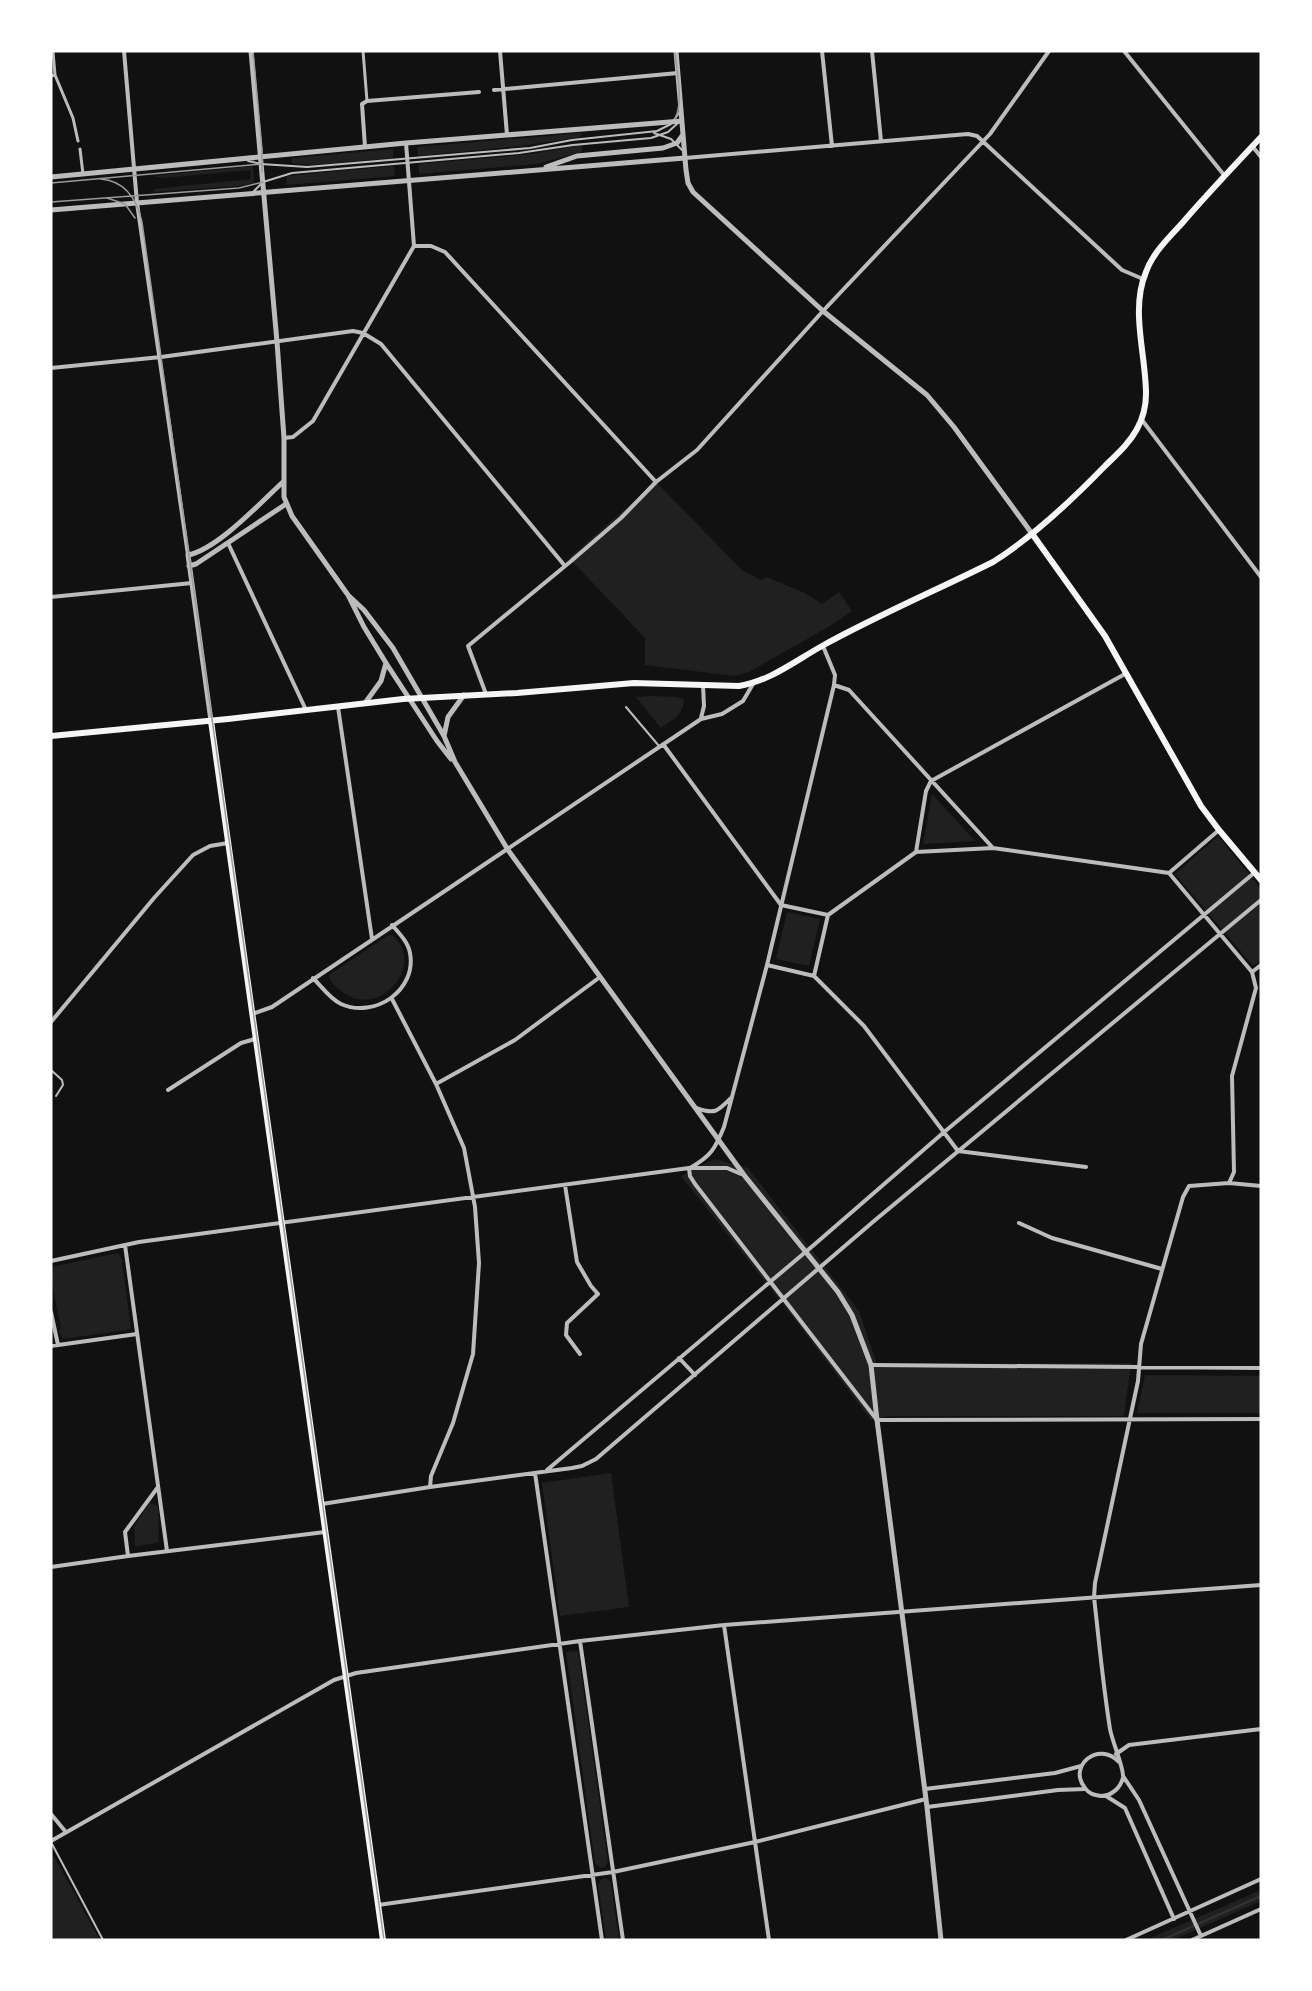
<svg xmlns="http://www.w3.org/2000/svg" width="1312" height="1991" viewBox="0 0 1312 1991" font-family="'Open Sans',sans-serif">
<rect width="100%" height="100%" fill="#111"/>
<path fill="#202020" d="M581 133V137L521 146 418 156 417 147Z
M582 145V152L537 164 419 174V164L531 154Z
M393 149V158L311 165 292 163V158Z
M253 166 254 183 238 186 154 192V189L251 179 250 170 163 178 153 176Z
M394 166 395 176 286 185 287 176Z
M656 482 742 570 761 580 766 577 805 593 822 604 839 592 852 611 830 626 749 672 734 676 645 665V638L569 558Z
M652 696 676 697 684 699C683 715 674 719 661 728L636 697Z
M932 794 975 841 923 844Z
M1218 836 1261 889V960L1253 966 1175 874Z
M787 912 820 919 809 966 776 959Z
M392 935C428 964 378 1023 340 990 334 985 331 983 329 975L387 936Z
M715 1159 748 1168 859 1311 877 1364 1131 1363 1124 1416H888L871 1420 786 1308 681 1176Z
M118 1253 123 1261 122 1262 131 1328 127 1330 63 1339 59 1331 61 1328 51 1278V1267Z
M1145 1375 1261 1376V1413H1137Z
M611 1473 629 1607 560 1616 542 1483Z
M150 1502 158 1507 159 1542 135 1547 134 1526Z
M578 1651 608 1862 606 1866 602 1868 595 1864 566 1652Z
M51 1853 56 1860 100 1940H51Z
M603 1878 608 1879 611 1883 619 1940H606L598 1884Z
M1261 1890V1901L1173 1940H1146Z"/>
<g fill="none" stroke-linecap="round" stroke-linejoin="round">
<path stroke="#333" stroke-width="2" d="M1162 1940 1261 1896"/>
<path stroke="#bcbcbc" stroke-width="2" d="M654 133 671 139 682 150
M248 161 261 164 307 167 530 148 572 140 657 131 671 124 679 113
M252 193 263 182 292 173 519 153 573 145 651 138 668 132 678 123
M626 707 659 746
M51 1070 62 1080 63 1085 56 1096
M51 1842 103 1940"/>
<path stroke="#bcbcbc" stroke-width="3" d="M53 51 55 75
M363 51 367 101
M51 76 55 75 73 118 78 141
M80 149 83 174"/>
<path stroke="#bcbcbc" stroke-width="4" d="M124 51 137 203 188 555
M500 51 507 135
M822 51 832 146
M872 51 881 141
M1124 51 1224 175
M494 90 678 73
M365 147 362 104 367 101 479 92
M1253 147 1261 157
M685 158 968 134 977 136 1122 270 1143 279
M414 246H431L445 252 656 482
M51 368 161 357 353 331 363 333 381 344 565 566
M1142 420 1261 577
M284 438 293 437 313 421 414 246 406 143
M228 543 306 710
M51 597 192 583
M834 685 849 690 993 848
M486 694 468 646 570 562 621 518 656 482 697 450 823 311 990 134 1049 51
M338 707 372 939
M701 718 704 706 703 685
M663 744 781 905 828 915 814 976 767 965
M916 852 926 791 931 781 1125 674
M916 852 993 848 1169 873
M1169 873 1219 830
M828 915 916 852
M1252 972 1261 965
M814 976 864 1026 958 1151 1086 1167
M313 978C322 987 330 999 341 1004 375 1019 417 990 410 953 408 942 399 933 392 925
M392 999 436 1084 464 1148 475 1207 479 1263 473 1354 453 1423 431 1476 430 1487
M252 1014 272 1007 701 719 722 714 743 701 753 684
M51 1022 154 898 193 855 210 846 228 843
M436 1084 515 1040 600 977
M168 1090 241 1043 255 1039
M696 1108C716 1115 718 1111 732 1097
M689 1168 690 1176 695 1184 877 1420 1261 1419
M690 1168C711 1156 715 1149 724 1127L767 965 834 685 835 675 823 646
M1229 1183 1261 1186
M565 1185 577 1262 591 1286 598 1294 567 1323 566 1335 580 1354
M1019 1223 1052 1238 1162 1269
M125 1245 167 1551
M51 1261 139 1242 689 1168H727L741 1174
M51 1312 58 1345
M51 1346 137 1334
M679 1358 695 1375
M871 1365 1261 1368
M547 1470 815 1244 943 1133 1254 873
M535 1473 602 1940
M322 1504 430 1487 572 1468 582 1466 596 1459 874 1221 1261 900
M128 1556 125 1532 158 1487
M51 1567 128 1556 325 1532
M724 1625 769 1940
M580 1641 623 1940
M1116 1754 1129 1745 1261 1729
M1119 1762C1099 1740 1067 1766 1085 1788 1089 1794 1094 1795 1101 1796 1111 1796 1121 1788 1123 1777 1124 1768 1112 1741 1110 1729 1103 1685 1099 1641 1094 1597L1095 1583 1138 1381 1141 1344 1183 1197 1189 1186 1229 1183 1234 1172 1232 1076 1256 988 1252 972 1169 873
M1123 1776 1139 1800 1201 1936
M925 1789 1055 1773 1081 1766
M1106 1796 1125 1808 1174 1919
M927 1807 1058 1790 1085 1789
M51 1814 65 1831
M51 1841 334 1680 356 1673 580 1641 724 1625 1261 1585
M378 1905 613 1872 755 1842 926 1799
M1126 1940 1261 1879
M1192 1940 1261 1909"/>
<path stroke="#bcbcbc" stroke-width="5" d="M251 51 277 342 284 438V497L292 516 348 595 364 627 386 663 437 741 451 759
M676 51 686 170 688 183 693 192 823 311 927 395 954 427 1033 535
M546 167 577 156 663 148 677 143 682 136
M51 177 406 143 682 121
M51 210 685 158
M189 566 196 564 286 504
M348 595 364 610 393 648 444 736 455 762 508 850 744 1175 838 1292 852 1315 871 1365 877 1420 927 1807 941 1940
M365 703 381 681 386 663
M211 721 188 555C218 549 261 502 284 481
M444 736 448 717 464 695"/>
<path stroke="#f5f5f5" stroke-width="6" d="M1033 535 1105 636 1201 806 1219 830 1261 880
M211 721 383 1940
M51 736 228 719 403 699 517 693 634 683 739 686C770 681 795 661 822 646 878 615 937 590 993 562 1034 536 1070 502 1104 467 1116 455 1129 444 1137 429 1143 418 1146 407 1146 394 1146 354 1130 310 1146 272 1153 252 1170 237 1184 221 1209 192 1235 165 1261 137"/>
<path stroke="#9a9a9a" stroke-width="1.5" d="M253 51 262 149V172
M675 51C676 71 684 100 675 119
M101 179C125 181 137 200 142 222L384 1940
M51 183 261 164
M107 198 125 204 135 218
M51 202 239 188 263 182"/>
</g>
<rect width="1312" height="1991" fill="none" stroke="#ffffff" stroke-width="105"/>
</svg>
